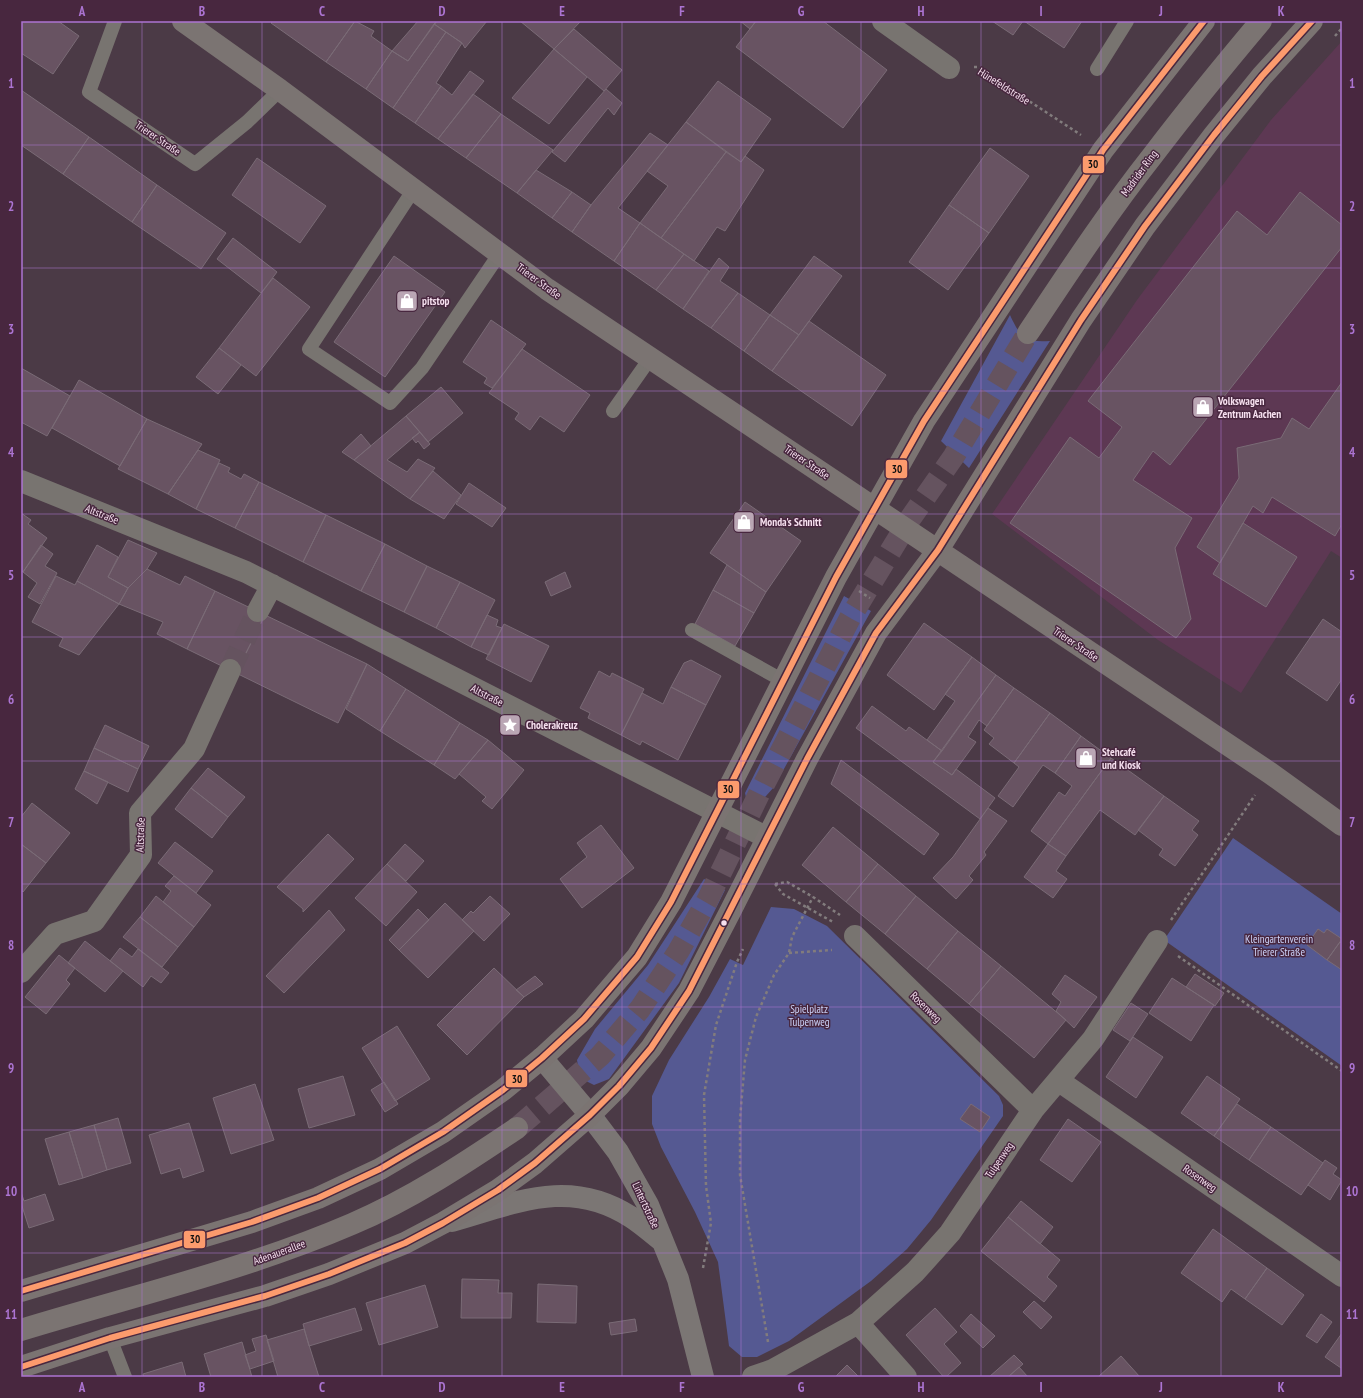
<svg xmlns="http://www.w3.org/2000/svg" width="1363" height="1398" viewBox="0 0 1363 1398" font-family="'PT Sans Narrow',sans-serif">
<rect width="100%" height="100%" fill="#4b3a46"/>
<path fill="#5d3853" d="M1342 41V558L1331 551 1241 693 1158 640 992 514 1137 300 1271 120Z"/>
<path fill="#555992" d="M1010 315C1020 337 1026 343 1050 341L969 468 941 441Z
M844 596 871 611 774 787 759 804 747 802 745 793Z
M1233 838 1342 914V1066L1164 940Z
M704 879 725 890 679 983 609 1079 594 1085 580 1078 577 1060 595 1029 648 965Z
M771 907 794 909 827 926 999 1096 1003 1105V1116L931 1220 907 1249 871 1281 789 1341 757 1357H742L729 1346 718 1262 695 1212 661 1147 652 1124V1096L669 1060 709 997 730 959 743 965Z"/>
<path fill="#685362" stroke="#7a6b76" d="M21 21H58L79 36 53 74 21 53Z
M273 21H355L326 62 271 23Z
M355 21 374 31 371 36 392 51 366 89 326 62Z
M418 21H437L408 61 392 51Z
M437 21H487L465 48 462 43 434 24Z
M520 21H581L554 49Z
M740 21H756L750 29Z
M756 21H823L887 70 843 128 736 47Z
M992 21H1023L1013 35Z
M1024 21H1082L1064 48Z
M434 24 446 32 393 108 366 89 392 51 408 61Z
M574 29 622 70 604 91 554 49Z
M446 32 462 43 436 83 441 86 415 123 393 108Z
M554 49 587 77 549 124 512 98Z
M470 71 484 81 438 139 415 123 441 86 452 95Z
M718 81 771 119 741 162 686 122Z
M606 89 622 103 614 115 608 108 565 162 552 152Z
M21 90 89 137 63 174 21 145Z
M473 94 501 114 466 158 438 139Z
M501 114 553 150 517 193 466 158Z
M686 122 726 152 661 238 640 223 668 186 647 171Z
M650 133 668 145 618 208 640 223 614 261 572 232 591 205Z
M89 137 157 185 132 222 63 174Z
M990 148 1029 176 989 233 949 205Z
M726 152 741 162 745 156 764 170 725 231 717 227 694 261 661 238Z
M257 158 326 206 300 243 232 195Z
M536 170 572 192 552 218 517 193Z
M157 185 226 233 201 269 132 222Z
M572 192 591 205 572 232 552 218Z
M1300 192 1342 225V247L1170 465 1153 451 1133 480 1192 518 1175 548 1191 619 1176 638 1010 523 1070 437 1099 458 1122 427 1088 401 1237 211 1267 235Z
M949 205 989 233 948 290 909 262Z
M640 223 684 254 656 290 614 261Z
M233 238 277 272 261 293 217 259Z
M684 254 709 271 683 309 656 290Z
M394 256 445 292 385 377 334 342Z
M814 256 842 276 799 335 770 315Z
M719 258 729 267 720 281 738 293 711 328 683 309Z
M273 278 310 307 256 376 219 348Z
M738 293 770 315 744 351 711 328Z
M770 315 799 335 772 371 744 351Z
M491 320 526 344 492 388 484 383 487 378 463 362Z
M809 321 886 375 852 426 772 371Z
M219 348 241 365 218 394 196 377Z
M522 349 590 395 564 432 540 416 530 430 515 419 519 413 489 393Z
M21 368 70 396 47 436 21 422Z
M79 380 147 419 120 466 52 428Z
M1342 382V524L1335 536 1272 497 1263 513 1253 506 1220 563 1197 547 1239 478 1237 448 1281 438 1292 418 1309 429Z
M441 387 463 413 428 442 406 416Z
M406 416 420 432 387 460 407 472 418 459 435 468 410 499 354 460Z
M147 419 202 444 168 494 118 469Z
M420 432 430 444 424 449 418 441 416 443 412 438Z
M361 434 371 446 354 460 342 452Z
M198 450 220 460 196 509 168 494Z
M219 463 230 468 228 472 241 479 244 474 259 482 235 528 196 509Z
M433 471 461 495 444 519 410 499Z
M259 482 326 515 303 562 235 528Z
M469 483 506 508 492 527 456 504Z
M745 502 801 541 766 592 710 553Z
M21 513 31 520 28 524 47 538 23 572 21 570Z
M326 515 385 544 361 591 303 562Z
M1243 523 1297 557 1266 607 1213 574Z
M128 540 157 553 147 569 128 588 108 577Z
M385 544 427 566 404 612 361 591Z
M41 545 53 554 45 566 57 573 40 604 28 597 37 583 23 572Z
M97 545 118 557 108 577 128 588 119 604 77 581Z
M727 565 766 592 754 613 713 590Z
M427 566 460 582 436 628 404 612Z
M147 569 180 585 185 576 215 591 187 649 157 634 163 622 119 604 128 588Z
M565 572 571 587 551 596 545 582Z
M56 576 75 585 77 581 119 604 79 655 59 646 63 638 32 622Z
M460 582 495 600 471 647 436 628Z
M713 590 754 613 735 646 695 624Z
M215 591 265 615 236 673 187 649Z
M265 615 367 664 338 723 236 673Z
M487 615 498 620 496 626 502 628 489 655 471 647Z
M1323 619 1342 632V679L1327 701 1286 673Z
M924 623 972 657 934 710 887 675Z
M504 624 549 646 531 682 486 659Z
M972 657 996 675 942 751 927 740 955 701 945 694Z
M691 660 721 676 706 705 671 687 684 663Z
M367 664 406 689 380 731 346 709Z
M599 671 610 677 612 673 644 689 621 735 588 718 590 713 580 708Z
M996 675 1014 688 987 726 979 720 968 737 976 742 952 775 933 762Z
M671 687 706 705 678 760 642 741 640 745 621 735 642 693 663 704Z
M1014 688 1050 713 1014 763 989 744 994 738 984 730Z
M406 689 460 723 434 765 380 731Z
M872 706 906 731 909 727 942 751 933 762 952 775 956 769 995 798 980 819 856 728Z
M1050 713 1081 736 1055 773 1043 765 1013 807 998 796 1019 767 1014 763Z
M460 723 488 740 455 779 434 765Z
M105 725 149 746 138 769 94 748Z
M1081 736 1111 758 1048 844 1031 831 1059 792 1065 796 1072 786 1055 773Z
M488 740 524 770 492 809 482 801 486 797 459 774Z
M94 748 138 769 128 792 84 771Z
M1111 758 1164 796 1135 835 1100 810 1066 856 1048 844Z
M841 760 939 834 924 855 831 784Z
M208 768 245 797 228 817 191 788Z
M84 771 108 782 97 804 75 789Z
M191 788 228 817 212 838 175 809Z
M1164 796 1199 821 1192 830 1198 835 1175 866 1159 855 1163 849 1138 830Z
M32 803 70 833 46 863 21 844V817Z
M988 808 1007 821 984 852 986 855 969 876 973 880 956 899 933 878 953 857Z
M601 825 634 868 582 908 560 879 587 857 577 843Z
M833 827 878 864 846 902 802 865Z
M328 834 354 859 303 912V909L277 887Z
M175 842 213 871 196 893 158 863Z
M21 844 46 863 23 892 21 890Z
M405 844 424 861 406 881 387 864Z
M1048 844 1066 856 1056 871 1067 879 1053 898 1024 877Z
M387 864 417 892 386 926 355 898Z
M878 864 916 896 885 934 846 902Z
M174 876 211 905 194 927 163 902 171 891 165 886Z
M156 896 194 927 178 947 140 917Z
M490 896 510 914 484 941 462 920 471 911 473 913Z
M916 896 958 931 927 969 885 934Z
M445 903 474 931 428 978 399 950Z
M418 909 429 920 399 950 389 940Z
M329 910 345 930 284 993 266 976Z
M140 917 178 947 162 967 123 937Z
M1318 929 1324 933 1327 929 1342 939 1327 960 1307 945Z
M958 931 1001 966 969 1004 927 969Z
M85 941 123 971 105 992 68 963Z
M1340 942 1342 944V970L1327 960Z
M120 948 132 957 138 949 169 973 161 983 151 976 143 987 110 961Z
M59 955 75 968 66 980 70 984 46 1014 25 997Z
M1001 966 1066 1020 1034 1058 969 1004Z
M494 968 524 997 467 1055 437 1025Z
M1195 974 1224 993 1215 1006 1186 987Z
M1065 975 1097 997 1074 1028 1056 1011 1061 1002 1052 994Z
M535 976 543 984 524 997 516 990Z
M1172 978 1214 1005 1191 1041 1149 1013Z
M1131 1003 1148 1014 1130 1041 1113 1030Z
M397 1026 430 1079 395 1101 362 1048Z
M1133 1037 1163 1057 1136 1098 1106 1077Z
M343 1076 355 1115 309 1128 298 1089Z
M1207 1076 1240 1099 1214 1136 1181 1113Z
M384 1082 398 1104 385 1112 371 1090Z
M255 1084 274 1140 231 1154 213 1098Z
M971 1104 990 1117 980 1132 960 1119Z
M1237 1104 1271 1127 1249 1160 1214 1136Z
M118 1118 131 1163 107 1170 94 1125Z
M1068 1119 1101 1142 1072 1182 1040 1160Z
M189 1123 204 1171 183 1178 180 1168 161 1174 149 1135Z
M94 1125 107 1170 83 1178 69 1132Z
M1271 1127 1323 1163 1301 1195 1249 1160Z
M69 1132 83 1178 59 1185 45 1139Z
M1325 1160 1337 1168 1333 1174 1342 1180 1330 1200 1308 1185Z
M21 1192 24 1201 45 1194 54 1220 29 1228 21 1203Z
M1021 1201 1053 1227 1040 1244 1008 1217Z
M1008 1217 1060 1260 1047 1277 1057 1286 1044 1302 981 1251Z
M1213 1229 1267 1268 1245 1299 1231 1289 1222 1302 1181 1273Z
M1267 1268 1304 1295 1282 1325 1245 1299Z
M462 1279 499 1280 498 1293H512L511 1318H461Z
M538 1284 577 1286 576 1323 537 1322Z
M425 1285 438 1327 379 1345 366 1303Z
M1034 1301 1052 1317 1041 1329 1023 1312Z
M355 1308 362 1330 309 1346 303 1324Z
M935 1308 957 1332 944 1344 961 1363 946 1377H944L906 1335Z
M971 1314 995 1336 983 1348 960 1326Z
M1321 1314 1332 1322 1317 1343 1306 1336Z
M635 1319 637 1331 611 1335 609 1323Z
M304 1329 319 1377H278L267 1340Z
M1342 1333V1367L1341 1368 1325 1357Z
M266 1335 274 1361 250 1369 245 1355 256 1351 252 1339Z
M242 1342 252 1377H211L204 1354Z
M1014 1355 1023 1364 1008 1377H989Z
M1121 1356 1140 1377H1098Z
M182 1362 186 1377H144L143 1374Z
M847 1365 859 1377H835Z
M1019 1367 1028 1377H1008Z"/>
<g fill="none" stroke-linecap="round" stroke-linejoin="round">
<path stroke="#65535f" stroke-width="22" stroke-dasharray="22 11" stroke-linecap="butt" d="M230 670 258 611"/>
<path stroke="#65535f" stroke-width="22" stroke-dasharray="22 11" stroke-linecap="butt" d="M517 1128 600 1056 640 1009 678 952 707 901 760 792 850 618 910 519 954 456 1028 333"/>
<path stroke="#827c7d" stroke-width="2.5" stroke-dasharray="3 3" stroke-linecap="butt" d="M1335 36 1342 28
M974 67H977L1081 135
M859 591 870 598
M775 884 787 882 813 897 840 915
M775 884 783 894 833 922
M1171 920 1255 795
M789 953 832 950
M1178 956 1342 1071
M703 1268 711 1223 706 1186 704 1095 716 1025 737 962 743 949
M768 1342 740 1175V1119L745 1060 756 1017 774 975 789 953 792 937 813 897"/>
<path stroke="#787470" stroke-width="14" d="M115 21 89 92 195 164 247 122 280 90
M1097 69 1127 21
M414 189 309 349 390 403 422 368 500 253
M613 411 651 357
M692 630 782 680
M110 1338 125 1377"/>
<path stroke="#787470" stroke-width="22" d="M883 21 949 68
M21 481 246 572 766 837
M258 611 272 585
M855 936 1033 1110
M21 972 55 934 94 921 141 855 140 813 194 749 230 670
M1059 1081 1342 1276
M858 1323 906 1377
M753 1377 773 1370 858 1323 915 1272 950 1233 1033 1110 1093 1039 1157 941"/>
<path stroke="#7b7674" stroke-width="22" d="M542 1058 590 1115 618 1152 648 1205 678 1279 703 1377
M452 1221C516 1203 569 1177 631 1217 642 1224 652 1233 662 1241"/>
<path stroke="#7b7472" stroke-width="22" d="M183 21 280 90 547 289 1270 773 1342 825
M1028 333C1068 273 1108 212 1153 155 1188 109 1224 65 1261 21
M21 1291 252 1222 318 1198 380 1169 443 1132 503 1090 542 1058 584 1019 637 957 671 902 836 577 924 421 1103 150 1204 21
M21 1330C132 1296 245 1270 352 1224 411 1199 465 1163 517 1128
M21 1367 110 1338 265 1296 329 1274 405 1243 443 1223 498 1190 535 1163 590 1115 619 1086 651 1048 689 991 731 910 807 759 876 633 938 550 1081 320 1145 226 1214 135 1262 76 1312 21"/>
<g stroke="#48273f" stroke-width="9">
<path id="bus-1" d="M21 1291 252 1222 318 1198 380 1169 443 1132 503 1090 542 1058 584 1019 637 957 671 902 836 577 924 421 1103 150 1204 21
M21 1367 110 1338 265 1296 329 1274 405 1243 443 1223 498 1190 535 1163 590 1115 619 1086 651 1048 689 991 807 759 876 633 938 550 1081 320 1145 226 1214 135 1262 76 1312 21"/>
</g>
<use href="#bus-1" stroke="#fc9b6d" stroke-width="6"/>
</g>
<path fill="none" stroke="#ac74d2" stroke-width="1" stroke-opacity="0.55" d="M142 21V1377M262 21V1377M382 21V1377M502 21V1377M622 21V1377M741 21V1377M861 21V1377M981 21V1377M1101 21V1377M1221 21V1377M21 145H1342M21 268H1342M21 391H1342M21 514H1342M21 637H1342M21 761H1342M21 884H1342M21 1007H1342M21 1130H1342M21 1253H1342"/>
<defs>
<g id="shop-square" transform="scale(1.15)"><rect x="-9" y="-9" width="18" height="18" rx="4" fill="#baa6b4" stroke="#48273f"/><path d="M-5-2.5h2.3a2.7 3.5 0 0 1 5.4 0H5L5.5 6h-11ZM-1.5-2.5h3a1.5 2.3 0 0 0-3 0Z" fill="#fff"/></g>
<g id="sight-square" transform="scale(1.15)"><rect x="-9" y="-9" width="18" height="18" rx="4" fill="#baa6b4" stroke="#48273f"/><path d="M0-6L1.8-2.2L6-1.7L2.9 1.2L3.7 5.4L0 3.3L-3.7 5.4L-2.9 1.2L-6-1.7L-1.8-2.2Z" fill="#fff"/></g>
</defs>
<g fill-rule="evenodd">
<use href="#shop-square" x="407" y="301"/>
<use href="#shop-square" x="1203" y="407"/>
<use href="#shop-square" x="744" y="522"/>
<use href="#sight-square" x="510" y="725"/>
<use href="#shop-square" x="1086" y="758"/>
</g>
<circle fill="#f6e0ef" stroke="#48273f" stroke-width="1.5" cx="724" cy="923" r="3.5"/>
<g text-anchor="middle" stroke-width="3" stroke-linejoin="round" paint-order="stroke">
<g font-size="11" fill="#f6e0ef" stroke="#48273f">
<text transform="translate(1004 86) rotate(32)" y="4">Hünefeldstraße</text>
<text transform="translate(158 138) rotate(34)" y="4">Trierer Straße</text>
<text transform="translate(1139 173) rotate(-54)" y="4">Madrider Ring</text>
<text transform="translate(539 281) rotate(36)" y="4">Trierer Straße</text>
<text transform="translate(807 462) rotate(34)" y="4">Trierer Straße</text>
<text transform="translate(102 514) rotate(22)" y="4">Altstraße</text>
<text transform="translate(1076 644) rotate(34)" y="4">Trierer Straße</text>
<text transform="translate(487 695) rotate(27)" y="4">Altstraße</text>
<text transform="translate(140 835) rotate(-88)" y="4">Altstraße</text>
<text transform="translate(926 1007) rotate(44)" y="4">Rosenweg</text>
<text transform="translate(999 1160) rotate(-56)" y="4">Tulpenweg</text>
<text transform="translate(1200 1178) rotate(35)" y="4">Rosenweg</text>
<text transform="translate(646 1205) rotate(65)" y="4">Lintertstraße</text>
<text transform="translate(279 1252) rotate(-20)" y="4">Adenauerallee</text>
</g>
<g font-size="11" font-weight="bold" fill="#f6e0ef" stroke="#48273f" text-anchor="start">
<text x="422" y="305">pitstop</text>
<text x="1218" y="405">Volkswagen<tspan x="1218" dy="13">Zentrum Aachen</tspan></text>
<text x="760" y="526">Monda's Schnitt</text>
<text x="526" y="729">Cholerakreuz</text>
<text x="1102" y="756">Stehcafé<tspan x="1102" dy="13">und Kiosk</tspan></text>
</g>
<g font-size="11" fill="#cdd4fb" stroke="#48273f">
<text x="1279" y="943">Kleingartenverein<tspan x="1279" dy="13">Trierer Straße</tspan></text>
<text x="809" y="1013">Spielplatz<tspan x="809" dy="13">Tulpenweg</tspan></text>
</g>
</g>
<g stroke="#48273f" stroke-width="1.5">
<rect x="1082" y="155" width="23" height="19" rx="4" fill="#fc9b6d"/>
<rect x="885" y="459" width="23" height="20" rx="4" fill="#fc9b6d"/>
<rect x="717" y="780" width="23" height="19" rx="4" fill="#fc9b6d"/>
<rect x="505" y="1069" width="23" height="19" rx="4" fill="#fc9b6d"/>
<rect x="183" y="1230" width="23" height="19" rx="4" fill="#fc9b6d"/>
</g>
<g font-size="11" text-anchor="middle" font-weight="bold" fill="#111">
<text x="1093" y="168">30</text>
<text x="897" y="473">30</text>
<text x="728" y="793">30</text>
<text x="517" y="1083">30</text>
<text x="195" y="1243">30</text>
</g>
<rect width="1363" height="1398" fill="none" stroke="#48273f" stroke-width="44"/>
<rect x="22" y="22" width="1319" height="1354" fill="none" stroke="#ac74d2" stroke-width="1.5"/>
<g font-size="13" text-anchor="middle" font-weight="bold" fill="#ac74d2">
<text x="82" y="16">A</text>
<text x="202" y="16">B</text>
<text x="322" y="16">C</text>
<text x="442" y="16">D</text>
<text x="562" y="16">E</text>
<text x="682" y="16">F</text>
<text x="801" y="16">G</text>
<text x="921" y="16">H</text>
<text x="1041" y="16">I</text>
<text x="1161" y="16">J</text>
<text x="1281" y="16">K</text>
<text x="11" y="88">1</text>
<text x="1352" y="88">1</text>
<text x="11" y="211">2</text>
<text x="1352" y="211">2</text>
<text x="11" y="334">3</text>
<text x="1352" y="334">3</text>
<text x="11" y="457">4</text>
<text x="1352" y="457">4</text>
<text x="11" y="580">5</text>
<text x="1352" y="580">5</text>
<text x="11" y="704">6</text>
<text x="1352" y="704">6</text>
<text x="11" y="827">7</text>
<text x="1352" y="827">7</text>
<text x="11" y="950">8</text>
<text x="1352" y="950">8</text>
<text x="11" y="1073">9</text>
<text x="1352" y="1073">9</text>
<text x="11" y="1196">10</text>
<text x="1352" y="1196">10</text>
<text x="11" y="1319">11</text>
<text x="1352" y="1319">11</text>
<text x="82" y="1392">A</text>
<text x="202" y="1392">B</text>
<text x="322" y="1392">C</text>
<text x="442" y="1392">D</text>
<text x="562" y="1392">E</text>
<text x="682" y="1392">F</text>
<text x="801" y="1392">G</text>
<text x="921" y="1392">H</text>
<text x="1041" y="1392">I</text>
<text x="1161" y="1392">J</text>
<text x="1281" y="1392">K</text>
</g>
</svg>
